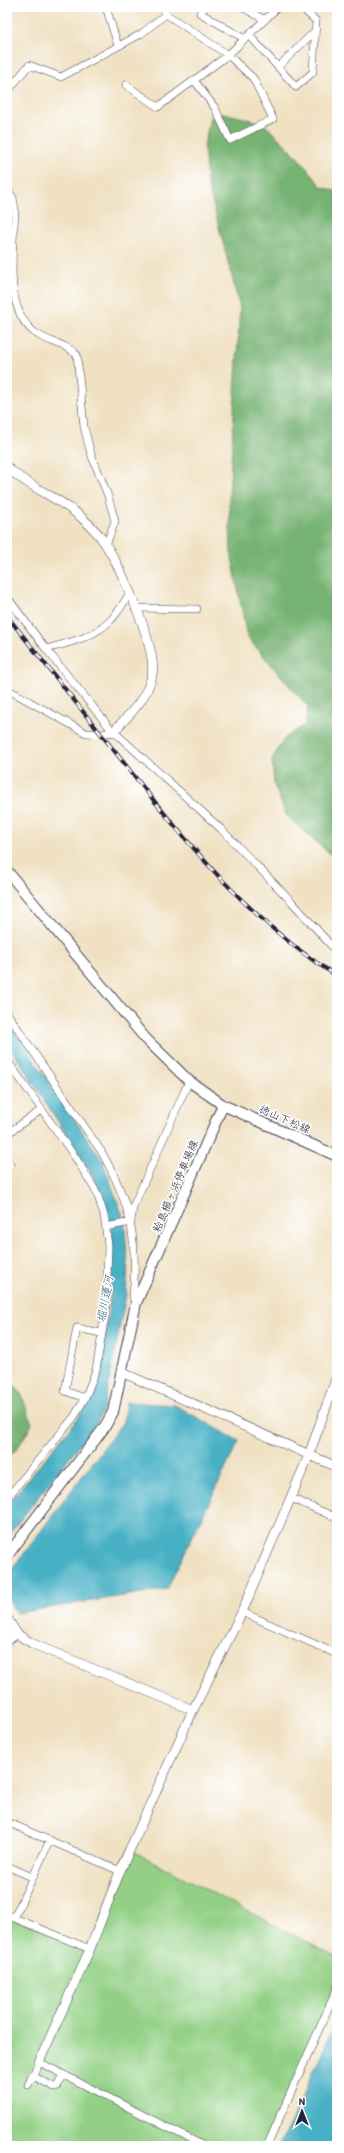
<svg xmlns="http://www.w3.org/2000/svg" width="344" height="2153" viewBox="0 0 344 2153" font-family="'Patrick Hand','Klee One',sans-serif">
<rect width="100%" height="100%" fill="#fff"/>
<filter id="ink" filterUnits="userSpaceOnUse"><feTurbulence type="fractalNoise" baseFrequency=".025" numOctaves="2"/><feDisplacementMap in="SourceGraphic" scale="8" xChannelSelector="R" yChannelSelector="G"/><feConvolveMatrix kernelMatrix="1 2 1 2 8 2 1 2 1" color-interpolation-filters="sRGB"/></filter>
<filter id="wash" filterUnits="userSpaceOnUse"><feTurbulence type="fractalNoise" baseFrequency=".012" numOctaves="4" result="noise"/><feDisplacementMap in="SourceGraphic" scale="16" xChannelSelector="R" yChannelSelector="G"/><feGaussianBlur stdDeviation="0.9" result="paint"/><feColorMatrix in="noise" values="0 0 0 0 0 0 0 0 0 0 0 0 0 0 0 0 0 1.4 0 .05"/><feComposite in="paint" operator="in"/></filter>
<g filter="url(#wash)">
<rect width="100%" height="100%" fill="#f0e1c3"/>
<path fill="#93d085" stroke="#5a7960" d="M129 1849 337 1958V1990L267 2146H7V1915L90 1949Z"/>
<path fill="#76b272" stroke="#4c6a56" d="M224 113 263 123 295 154 321 186 337 192V860L286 815 274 784 272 759 285 738 305 725 308 707 247 637 231 552 229 497 240 308 207 181 204 146 210 118Z
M7 1378 21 1393 32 1424 17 1449 7 1458Z"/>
<path fill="#47b0c5" stroke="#346980" d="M7 1020 102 1160 124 1219 128 1265 126 1295 104 1408 97 1422 7 1537V1505L79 1417 90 1395 98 1372 110 1302 113 1246 110 1220 93 1176 7 1042Z
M126 1402 175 1405 239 1441 167 1589 16 1613 7 1596V1576L123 1422Z
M337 2020V2146H280Z"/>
</g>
<g filter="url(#ink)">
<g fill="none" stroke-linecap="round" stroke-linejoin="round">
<g stroke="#413f4f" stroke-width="8">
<path id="minor" d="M106 7 118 46
M163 7 166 14 228 55 253 78 273 119 230 140 215 108 194 80
M205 7 200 13 245 39
M242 7 265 20
M249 35 296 87 313 72 316 21 301 7
M278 67 315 31
M126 85 158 107 228 55 278 7
M7 92 29 65 61 77 141 34 166 14
M7 189 13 198 15 209C14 245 2 307 34 332 46 342 66 343 77 355L84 427 91 454 108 496 115 521 106 545
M7 597 46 649 110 728 221 829 292 902 337 952
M135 608 197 609
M46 649C68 643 95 637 111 620 118 612 124 603 129 594
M7 689 86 733 101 734 113 732
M7 1013 101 1151C131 1204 138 1238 133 1298L136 1303
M7 1060 77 1160 97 1193 104 1215 108 1246 106 1309 96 1370 85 1398 74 1417 7 1498
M7 1134 41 1110
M7 1165H10
M106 1227 131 1222 133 1207 189 1081
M85 1398 65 1391 77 1328 101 1333
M291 1498 337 1518
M242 1612 337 1654
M7 1822 120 1871
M7 1866 32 1877
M7 1915 90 1949
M14 1918 50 1840
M33 2076 56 2088 64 2075
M28 2085 39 2062 204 2146
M267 2146 337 1989"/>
</g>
<g stroke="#413f4f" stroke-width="10">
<path id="tertiary" d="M7 467C29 488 59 497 82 518 91 526 100 535 106 545 121 569 158 649 152 675 147 699 129 715 113 732
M121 1372 337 1467
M7 1618 17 1634 33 1644 193 1710
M7 1640 17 1634
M39 2062 90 1949 120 1871 193 1710 242 1612 309 1455 337 1376"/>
</g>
<g stroke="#413f4f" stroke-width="12">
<path id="secondary" d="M7 871 145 1038 189 1081 223 1105 337 1156
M7 1556 104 1428 113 1412 136 1303 223 1105"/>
</g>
<use href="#minor" stroke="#fff" stroke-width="7"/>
<use href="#tertiary" stroke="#fff" stroke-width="9"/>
<use href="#secondary" stroke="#fff" stroke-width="10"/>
<g stroke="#22223b" stroke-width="4">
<path id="rail" d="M7 616C46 665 85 714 124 763 186 842 251 923 337 976"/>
</g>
<use href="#rail" stroke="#fff" stroke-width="2.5" stroke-dasharray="8" stroke-linecap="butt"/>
</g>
</g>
<g text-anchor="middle" stroke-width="3" stroke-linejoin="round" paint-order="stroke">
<g font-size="11" fill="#22223b" stroke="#fff">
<text transform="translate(285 1119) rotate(24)" y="4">徳山下松線</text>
<text transform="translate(175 1186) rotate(-67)" y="4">粭島櫛ヶ浜停車場線</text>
</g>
<g font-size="12" font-style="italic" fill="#336279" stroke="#fff">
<text transform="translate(105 1299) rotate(-80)" y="4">堀川運河</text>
</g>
</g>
<rect width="344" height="2153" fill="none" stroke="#fff" stroke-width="24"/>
<g transform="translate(302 2111)" stroke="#ffffff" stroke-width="3" paint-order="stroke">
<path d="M0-3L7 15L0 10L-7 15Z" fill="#22223b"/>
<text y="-6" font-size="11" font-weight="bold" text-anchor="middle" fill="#22223b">N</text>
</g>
</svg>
